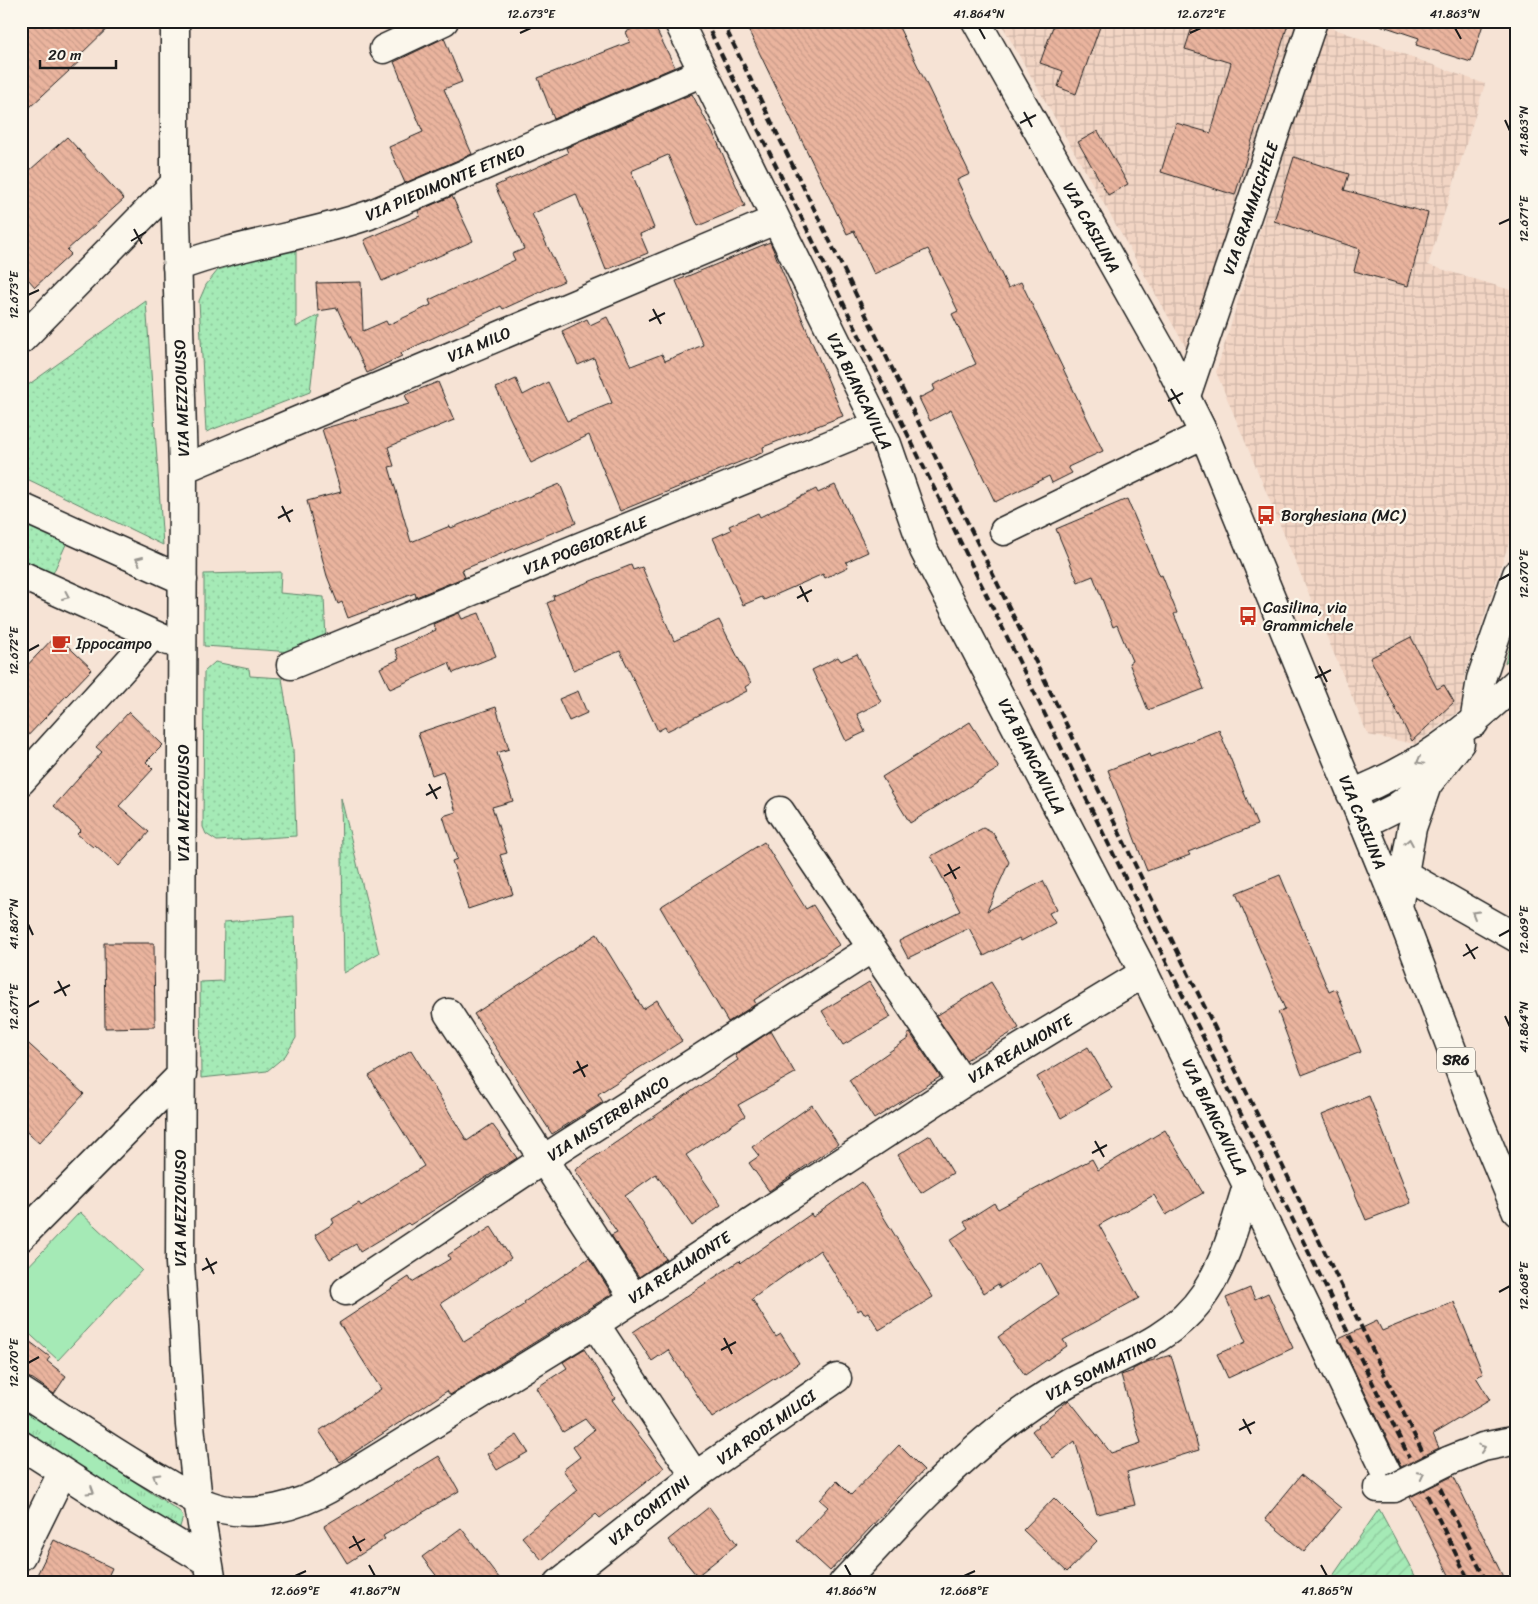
<svg xmlns="http://www.w3.org/2000/svg" width="1538" height="1604" viewBox="0 0 1538 1604" font-family="Sriracha,sans-serif">
<defs>
<pattern id="industrial-grid" width="8" height="8" patternUnits="userSpaceOnUse" patternTransform="scale(1.25)"><rect width="8" height="8" fill="#f2d5c4"/><path d="M0 4h8M4 0v8" fill="none" stroke="#cfb6a8"/></pattern>
<pattern id="grass-dots" width="8" height="8" patternUnits="userSpaceOnUse" patternTransform="scale(1.25)"><rect width="8" height="8" fill="#a5eab6"/><path d="M2 2h.1M6 6h.1" fill="none" stroke="#8dc89c" stroke-width="1.8" stroke-linecap="round"/></pattern>
<pattern id="park-tufts" width="24" height="20" patternUnits="userSpaceOnUse" patternTransform="scale(1.25)"><rect width="24" height="20" fill="#a5eab6"/><path d="M3 7l-1-3M5 7V3M7 7l1-3M15 17l-1-3M17 17v-4M19 17l1-3" fill="none" stroke="#8dc89c"/></pattern>
<pattern id="garden-furrows" width="10" height="10" patternUnits="userSpaceOnUse" patternTransform="scale(1.25)"><rect width="10" height="10" fill="#a5eab6"/><path d="M-1 1l2-2M0 10L10 0M9 11l2-2" fill="none" stroke="#8dc89c"/></pattern>
<pattern id="building-back-hatch" width="6" height="6" patternUnits="userSpaceOnUse" patternTransform="scale(1.25)"><rect width="6" height="6" fill="#eab49e"/><path d="M-1 5l2 2M0 0l6 6M5-1l2 2" fill="none" stroke="#c89a88"/></pattern>
</defs>
<rect width="100%" height="100%" fill="#f6e3d5"/>
<filter id="ink" filterUnits="userSpaceOnUse"><feTurbulence type="fractalNoise" baseFrequency=".02" numOctaves="2"/><feDisplacementMap in="SourceGraphic" scale="10" xChannelSelector="R" yChannelSelector="G"/><feConvolveMatrix kernelMatrix="1 2 1 2 8 2 1 2 1" color-interpolation-filters="sRGB"/></filter>
<g filter="url(#ink)">
<path fill="url(#industrial-grid)" d="M1000 21H1299L1188 351 1012 43Z
M1324 25 1485 84 1428 265 1517 292V518L1464 678 1463 708 1415 744 1368 735 1216 372Z"/>
<path fill="url(#grass-dots)" stroke="#608369" d="M296 247V327L319 315 310 392 206 432 199 301 206 285 218 270Z
M146 301 163 545 21 476V390Z
M21 521 67 542 51 578 21 565Z
M281 572 280 593 324 597 326 640 293 652 204 646V574Z
M1517 624V652L1505 663Z
M215 662 249 669 250 676 282 678 293 749 296 836 217 841 206 834 203 827 204 672Z
M341 798 379 953 344 973Z
M294 916 296 1038 285 1056 267 1071 201 1078 200 982 223 981 224 922Z"/>
<path fill="url(#park-tufts)" stroke="#608369" d="M21 1407 179 1511 183 1517 179 1530 21 1433Z"/>
<path fill="url(#garden-furrows)" stroke="#608369" d="M1379 1509 1419 1583H1328Z"/>
<path fill="#a5eab6" stroke="#608369" d="M80 1212 142 1270 58 1360 21 1326V1274Z"/>
<path fill="url(#building-back-hatch)" stroke="#1c1c1c" d="M21 21H115L79 56 82 59 30 107 21 97Z
M647 21H652L675 67 554 119 538 78 630 42 626 32Z
M744 21H896L970 174 957 180 1008 288 1021 282 1103 451 1068 467 1072 473 1052 483 1049 476 995 502 951 410 930 421 919 398 935 390 933 385 976 364 952 314 958 311 928 249 874 274 854 231 847 234Z
M1055 21H1102L1076 94 1058 87 1063 71 1040 63Z
M1194 21H1289L1235 195 1161 172 1176 123 1211 133 1231 63 1185 49Z
M1380 21H1484L1471 62 1416 45 1419 38 1380 25Z
M444 38 462 82 444 89 472 154 405 183 389 147 423 132 394 62Z
M692 94 717 141 745 206 698 226 668 155 631 171 654 228 640 234 648 253 606 270 576 194 532 214 564 281 503 309 501 306 401 353 402 356 367 373 337 308 318 311 316 283 361 282 363 331 386 321 388 325 431 305 429 300 515 260 512 254 524 249 495 186 568 153 566 148Z
M1098 131 1128 184 1108 195 1078 142Z
M67 137 124 199 67 250 71 254 35 287 21 271V178Z
M1294 157 1349 174 1344 190 1428 213 1408 286 1354 271 1360 249 1274 221Z
M452 196 473 241 382 281 364 240 420 216 418 211Z
M770 242 843 416 763 447 764 452 620 511 589 435 531 463 496 388 516 379 523 395 548 382 567 421 612 403 594 358 578 365 562 331 587 319 590 325 607 317 631 366 662 354 665 361 703 345 676 281Z
M438 382 454 420 388 447 394 466 389 467 411 542 450 526 451 528 560 484 576 523 462 570 465 577 416 597 415 593 348 618 342 602 338 604 327 576 307 501 341 492 322 429 409 404 405 395Z
M835 485 868 552 846 562 848 567 825 578 823 574 764 600 762 597 743 605 713 538 731 530 729 526 758 513 760 517 816 489 818 493Z
M1127 499 1160 576 1162 575 1177 613 1174 614 1204 689 1148 710 1129 663 1132 661 1117 625 1113 627 1093 576 1078 582 1056 529Z
M631 565 633 570 642 567 674 641 719 620 751 683 745 687 747 691 667 731 665 727 658 731 620 651 573 670 547 603 554 600 553 596Z
M459 613 462 619 479 613 496 656 453 673 449 663 390 689 380 668 399 659 395 649 436 630 433 624Z
M56 635 92 669 21 743V672Z
M1411 637 1437 689 1444 685 1454 702 1412 741 1370 658Z
M857 654 881 702 857 714 865 732 846 741 812 670 838 657 841 661Z
M578 691 587 713 569 721 559 699Z
M496 707 509 749 497 753 513 801 492 807 507 853 500 855 513 894 468 909 452 861 457 859 443 816 456 812 443 771 432 775 418 733Z
M129 712 163 745 146 762 153 769 119 806 149 832 119 866 95 845 93 847 77 834 81 830 54 806 102 752 96 747Z
M970 722 999 768 910 823 882 777Z
M1219 730 1257 825 1188 852 1190 855 1147 871 1108 770 1150 754 1151 757Z
M983 828 993 833 1009 862 987 911 1043 881 1057 909 1049 913 1055 923 1021 941 1019 938 984 956 969 928 908 958 899 941 960 911 931 856Z
M764 842 806 909 813 905 839 945 754 1000 756 1004 728 1022 660 907Z
M1280 875 1329 992 1336 989 1361 1052 1302 1075 1278 1012 1285 1009 1236 893Z
M597 934 643 1009 657 1000 682 1041 598 1094 603 1102 552 1134 474 1014Z
M104 943H154L155 1027 105 1028Z
M869 982 891 1017 843 1045 822 1011Z
M991 982 1019 1028 966 1060 936 1016Z
M771 1031 795 1073 738 1105 745 1116 686 1155 721 1205 692 1226 656 1174 625 1196 666 1259 639 1277 611 1235 617 1232 575 1170 738 1060 735 1055Z
M910 1033 940 1077 874 1119 849 1080 909 1038 907 1035Z
M21 1037 84 1094 39 1143 21 1127Z
M1088 1047 1112 1088 1061 1118 1037 1077Z
M411 1050 467 1141 492 1124 517 1158 410 1225 408 1223 360 1252 356 1244 330 1259 315 1235 334 1223 332 1219 359 1203 361 1206 424 1166 369 1076Z
M1369 1096 1411 1203 1366 1220 1322 1115Z
M812 1105 838 1144 769 1191 749 1163 759 1156 752 1147Z
M1165 1130 1203 1193 1166 1215 1154 1195 1099 1225 1139 1298 1063 1340 1067 1346 1025 1375 998 1337 1058 1295 1040 1262 1000 1288 998 1284 984 1293 950 1240 968 1228 964 1222 994 1203 998 1209 1092 1159 1098 1170Z
M930 1135 953 1173 921 1193 898 1155Z
M862 1182 933 1297 879 1330 868 1312 864 1314 861 1309 858 1311 820 1250 752 1299 776 1337 781 1334 799 1363 712 1418 668 1350 652 1361 633 1332 739 1261 741 1263 811 1214 813 1217Z
M491 1227 511 1258 441 1303 464 1342 525 1304 524 1302 589 1258 612 1294 450 1395 447 1391 340 1462 319 1431 381 1389 339 1323 409 1277 412 1282 450 1259 448 1255Z
M1250 1288 1255 1299 1268 1293 1293 1348 1228 1378 1217 1354 1246 1342 1226 1298Z
M1454 1302 1483 1374 1476 1377 1490 1400 1433 1434 1439 1448 1401 1467 1339 1339 1377 1321 1382 1331Z
M21 1335 50 1357 47 1361 66 1376 54 1394 33 1379 21 1375Z
M584 1349 615 1398 612 1400 664 1468 600 1518 596 1514 542 1560 522 1537 578 1490 563 1470 580 1457 573 1447 594 1430 585 1419 563 1432 536 1388 567 1368 563 1362Z
M1171 1355 1199 1450 1127 1472 1135 1505 1097 1514 1075 1441 1053 1458 1032 1431 1069 1400 1111 1453 1141 1443 1121 1375 1133 1371V1369L1147 1362Z
M517 1435 528 1452 497 1470 487 1454Z
M899 1445 924 1470 830 1571 797 1541 828 1507 820 1500 837 1481 851 1495Z
M439 1456 459 1491 383 1536 385 1539 347 1563 324 1526Z
M1301 1475 1341 1508 1304 1552 1265 1519Z
M1453 1476 1454 1477 1506 1583H1453L1410 1497Z
M1054 1498 1097 1541 1067 1572 1023 1530Z
M709 1507 737 1544 697 1576 668 1540Z
M461 1528 503 1583H442L422 1557Z
M54 1540 112 1568 105 1583H33Z"/>
<g fill="none" stroke-linecap="round" stroke-linejoin="round">
<g stroke="#1c1c1c" stroke-width="31">
<path id="minor" d="M175 21V183L183 469 180 1263 190 1425 198 1501 212 1583
M678 21 887 444 924 550 1144 973 1394 1488H1378
M384 49 444 21
M177 267C240 243 306 237 369 215L703 72
M21 340 175 183
M1186 396 1313 21
M183 469 775 220
M21 507 183 580
M1004 531 1204 434
M21 575 168 641
M291 665 878 425
M1474 723 1481 679 1517 574
M21 781 153 635
M780 811 872 948
M1404 874 1517 938
M448 1013 633 1297
M21 1237 182 1074
M346 1291 544 1159 872 948 963 1083
M21 1391C68 1421 114 1453 163 1481 182 1492 200 1504 222 1509 257 1517 298 1506 328 1489L595 1324 963 1083 1144 973
M21 1445 131 1516 208 1562
M1448 1461 1483 1447 1517 1440
M695 1476 837 1378
M21 1556 62 1473
M559 1583 695 1476 595 1324
M843 1583C897 1524 953 1463 1017 1415 1039 1399 1064 1384 1089 1372 1133 1352 1177 1335 1205 1293 1227 1260 1236 1220 1248 1183"/>
</g>
<g stroke="#1c1c1c" stroke-width="31">
<path id="major" d="M976 21 1165 356 1204 434 1398 907 1475 1111 1517 1212
M1351 794C1420 767 1464 732 1517 682
M1363 824 1395 808 1427 785 1460 743
M1398 907 1412 828 1427 785"/>
</g>
<use href="#minor" stroke="#fbf7ec" stroke-width="28"/>
<use href="#major" stroke="#fbf7ec" stroke-width="28"/>
<path stroke="#1c1c1c" stroke-width="4" stroke-dasharray="8 4" stroke-linecap="butt" d="M705 21 1409 1457
M722 21 1425 1457
M1440 1488 1487 1583
M1427 1495 1470 1583"/>
<g stroke="#1c1c1c" stroke-width="31" stroke-linecap="butt">
<path id="minor-bridge" d="M1394 1488 1448 1461"/>
</g>
<use href="#minor-bridge" stroke="#fbf7ec" stroke-width="28"/>
</g>
<defs><path id="oneway-chevron" d="M-2-3.5L2.5 0L-2 3.5" fill="none" stroke-width="1.6" stroke-linecap="round" stroke-linejoin="round" transform="scale(1.25)"/></defs>
<g stroke="#97948e">
<use href="#oneway-chevron" transform="translate(139 560) rotate(-156)"/>
<use href="#oneway-chevron" transform="translate(66 596) rotate(24)"/>
<use href="#oneway-chevron" transform="translate(1420 761) rotate(151)"/>
<use href="#oneway-chevron" transform="translate(1409 842) rotate(-80)"/>
<use href="#oneway-chevron" transform="translate(1475 914) rotate(-150)"/>
<use href="#oneway-chevron" transform="translate(1482 1448) rotate(-18)"/>
<use href="#oneway-chevron" transform="translate(1421 1475) rotate(-27)"/>
<use href="#oneway-chevron" transform="translate(156 1477) rotate(-150)"/>
<use href="#oneway-chevron" transform="translate(91 1491) rotate(32)"/>
</g>
</g>
<path fill="none" stroke="#1c1c1c" stroke-width="2" d="M979 28 985 39M1455 28 1461 39M520 33 531 28M1190 33 1201 28M1024 112 1032 127M1505 120 1510 131M1020 123 1036 115M1499 224 1510 219M134 229 142 244M131 241 146 232M28 295 39 290M653 309 661 324M649 321 665 313M1171 389 1180 404M1168 401 1183 393M282 506 290 522M278 518 293 510M1499 580 1510 574M800 586 808 602M797 598 812 590M28 651 39 645M1319 666 1327 682M1315 678 1331 670M429 784 437 799M426 795 441 787M948 864 956 879M944 876 960 867M28 924 33 935M1499 936 1510 930M1466 944 1475 959M1463 956 1478 947M58 981 66 996M54 993 70 985M28 1007 39 1001M1505 1016 1510 1027M577 1061 585 1077M573 1073 588 1065M1095 1141 1104 1157M1092 1153 1107 1145M206 1258 214 1274M202 1270 217 1262M1499 1292 1510 1286M724 1338 732 1354M721 1350 736 1342M28 1363 39 1357M1243 1419 1251 1434M1239 1430 1255 1422M353 1536 361 1551M349 1548 365 1539M369 1565 375 1576M845 1565 851 1576M1321 1565 1327 1576M295 1576 306 1571M964 1576 975 1571"/>
<defs>
<g id="bus-bare" transform="scale(1.5)"><path d="M-5-6H5V4H4V6H2V4H-2V6H-4V4H-5ZM-3.5-4V0h7V-4ZM-3.5 1.2v1.5H-2V1.2ZM2 1.2v1.5H3.5V1.2Z" fill="#c8321e" stroke="#fbf7ec" stroke-width="2.5" paint-order="stroke"/></g>
<g id="cafe-bare" transform="scale(1.5)"><path d="M-5.5-4.5H6V0H3Q3 3.5 0 3.5H-2.5Q-5.5 3.5-5.5 0ZM3-3.2v2h1.7v-2ZM-6 4.5H4V6H-6Z" fill="#c8321e" stroke="#fbf7ec" stroke-width="2.5" paint-order="stroke"/></g>
</defs>
<g fill-rule="evenodd">
<use href="#bus-bare" x="1266" y="515"/>
<use href="#bus-bare" x="1248" y="616"/>
<use href="#cafe-bare" x="61" y="643"/>
</g>
<g text-anchor="middle" stroke-width="4.5" stroke-linejoin="round" paint-order="stroke">
<rect fill="#fbf7ec" stroke="#5f5e5a" stroke-width="1" x="1437" y="1047.5" width="38" height="25" rx="4"/>
<g font-size="15" font-weight="bold" fill="#1c1c1c">
<text x="1456" y="1065">SR6</text>
</g>
<g font-size="16" fill="#1c1c1c" stroke="#fbf7ec">
<text transform="translate(445 182) rotate(-23)" y="6">VIA PIEDIMONTE ETNEO</text>
<text transform="translate(1250 208) rotate(-71)" y="6">VIA GRAMMICHELE</text>
<text transform="translate(1092 227) rotate(61)" y="6">VIA CASILINA</text>
<text transform="translate(479 344) rotate(-23)" y="6">VIA MILO</text>
<text transform="translate(860 391) rotate(64)" y="6">VIA BIANCAVILLA</text>
<text transform="translate(181 398) rotate(-92)" y="6">VIA MEZZOIUSO</text>
<text transform="translate(585 545) rotate(-22)" y="6">VIA POGGIOREALE</text>
<text transform="translate(1032 756) rotate(63)" y="6">VIA BIANCAVILLA</text>
<text transform="translate(183 803) rotate(-90)" y="6">VIA MEZZOIUSO</text>
<text transform="translate(1363 822) rotate(68)" y="6">VIA CASILINA</text>
<text transform="translate(1020 1048) rotate(-31)" y="6">VIA REALMONTE</text>
<text transform="translate(1215 1117) rotate(64)" y="6">VIA BIANCAVILLA</text>
<text transform="translate(608 1118) rotate(-33)" y="6">VIA MISTERBIANCO</text>
<text transform="translate(180 1208) rotate(-90)" y="6">VIA MEZZOIUSO</text>
<text transform="translate(679 1267) rotate(-33)" y="6">VIA REALMONTE</text>
<text transform="translate(1101 1368) rotate(-27)" y="6">VIA SOMMATINO</text>
<text transform="translate(766 1427) rotate(-35)" y="6">VIA RODI MILICI</text>
<text transform="translate(649 1510) rotate(-39)" y="6">VIA COMITINI</text>
</g>
<g font-size="16" fill="#1c1c1c" stroke="#fbf7ec" text-anchor="start">
<text x="1281" y="521">Borghesiana (MC)</text>
<text x="1263" y="613">Casilina, via<tspan x="1263" dy="18">Grammichele</tspan></text>
<text x="76" y="649">Ippocampo</text>
</g>
</g>
<rect width="1538" height="1604" fill="none" stroke="#fbf7ec" stroke-width="55"/>
<path d="M40 60v8h76v-8" fill="none" stroke="#1c1c1c" stroke-width="2.5"/>
<text x="48" y="60" font-size="15" fill="#1c1c1c" stroke="#fbf7ec" stroke-width="4" paint-order="stroke">20 m</text>
<rect x="28" y="28" width="1482" height="1548" fill="none" stroke="#1c1c1c" stroke-width="2"/>
<g font-size="12" text-anchor="middle" fill="#1c1c1c">
<text x="531" y="18">12.673°E</text>
<text x="979" y="18">41.864°N</text>
<text x="1201" y="18">12.672°E</text>
<text x="1455" y="18">41.863°N</text>
<text transform="translate(1524 131) rotate(-90)" y="4">41.863°N</text>
<text transform="translate(1524 219) rotate(-90)" y="4">12.671°E</text>
<text transform="translate(14 295) rotate(-90)" y="4">12.673°E</text>
<text transform="translate(1524 574) rotate(-90)" y="4">12.670°E</text>
<text transform="translate(14 651) rotate(-90)" y="4">12.672°E</text>
<text transform="translate(14 924) rotate(-90)" y="4">41.867°N</text>
<text transform="translate(1524 930) rotate(-90)" y="4">12.669°E</text>
<text transform="translate(14 1007) rotate(-90)" y="4">12.671°E</text>
<text transform="translate(1524 1027) rotate(-90)" y="4">41.864°N</text>
<text transform="translate(1524 1286) rotate(-90)" y="4">12.668°E</text>
<text transform="translate(14 1363) rotate(-90)" y="4">12.670°E</text>
<text x="295" y="1595">12.669°E</text>
<text x="375" y="1595">41.867°N</text>
<text x="851" y="1595">41.866°N</text>
<text x="964" y="1595">12.668°E</text>
<text x="1327" y="1595">41.865°N</text>
</g>
</svg>
